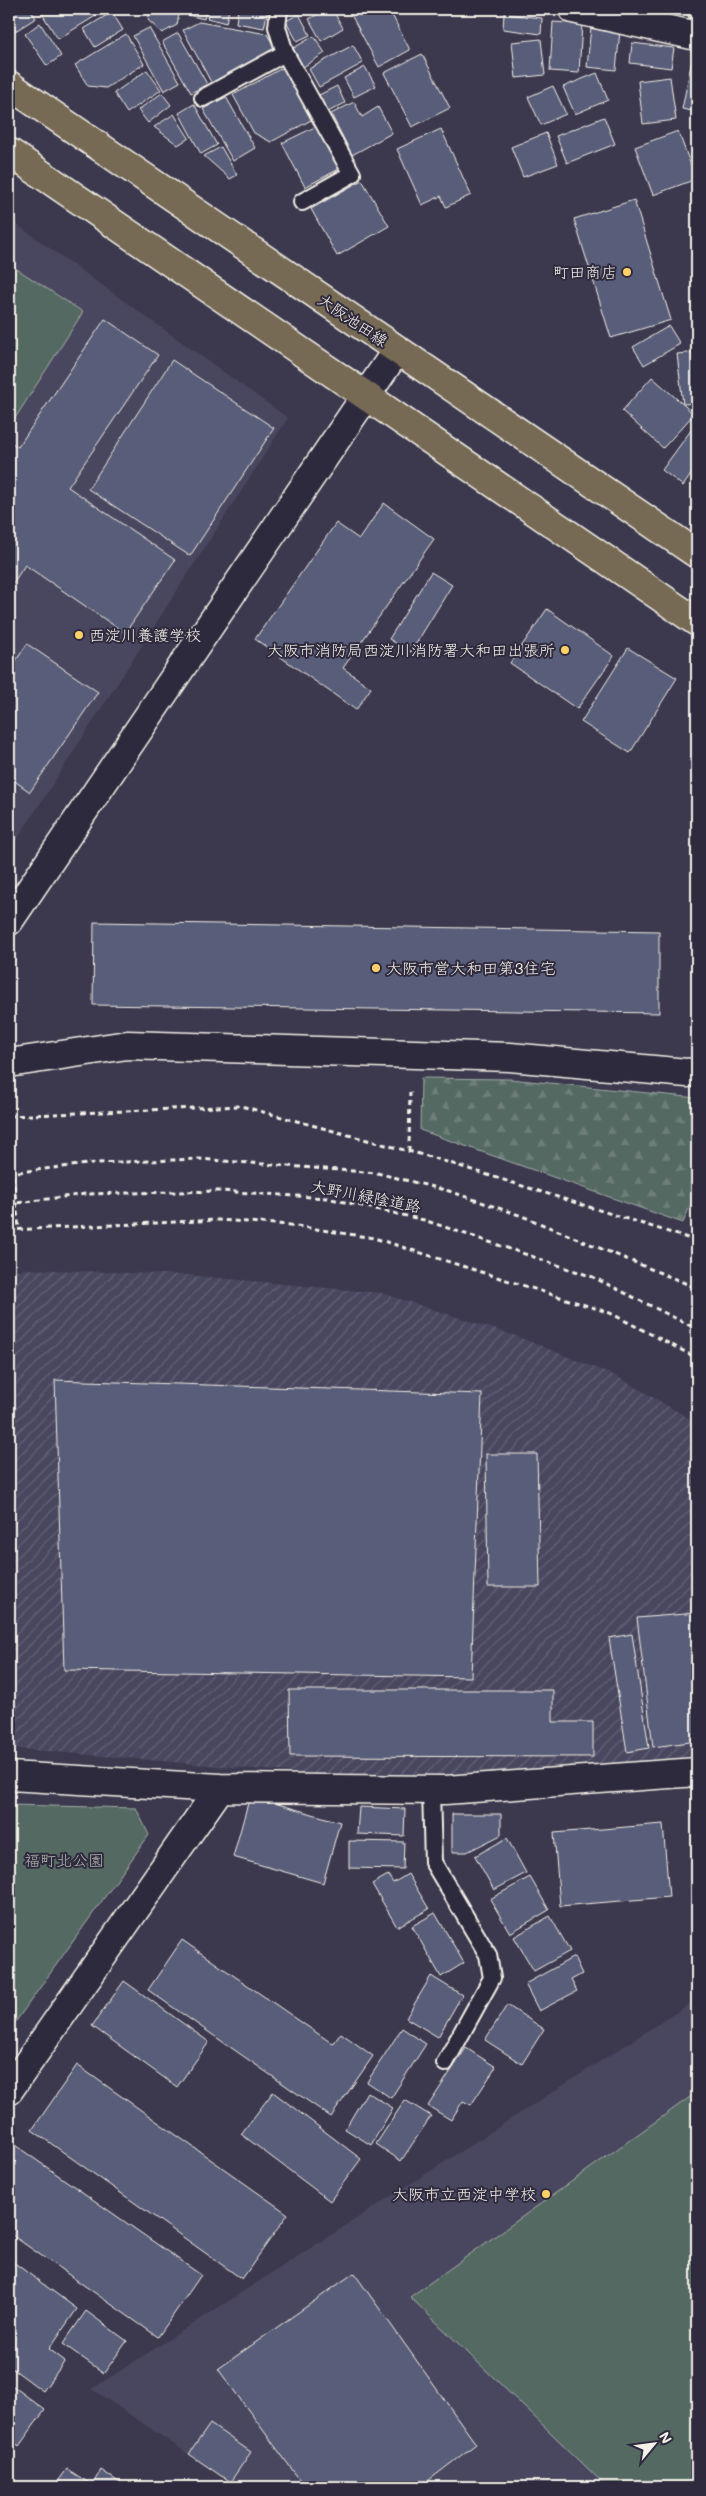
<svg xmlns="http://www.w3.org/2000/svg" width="706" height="2496" viewBox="0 0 706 2496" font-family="Mali,'Klee One',sans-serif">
<defs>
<pattern id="industrial-furrows" width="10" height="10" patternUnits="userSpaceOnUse" patternTransform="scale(1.25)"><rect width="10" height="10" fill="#48475f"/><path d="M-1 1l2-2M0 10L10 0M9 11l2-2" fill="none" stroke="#636276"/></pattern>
<pattern id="forest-firs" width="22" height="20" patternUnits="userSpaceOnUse" patternTransform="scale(1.25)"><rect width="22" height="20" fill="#556963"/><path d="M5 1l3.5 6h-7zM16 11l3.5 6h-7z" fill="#6e7f79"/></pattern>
</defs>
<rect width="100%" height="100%" fill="#3c394f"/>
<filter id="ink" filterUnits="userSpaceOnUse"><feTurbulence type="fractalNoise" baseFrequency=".02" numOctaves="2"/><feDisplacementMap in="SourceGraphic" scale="10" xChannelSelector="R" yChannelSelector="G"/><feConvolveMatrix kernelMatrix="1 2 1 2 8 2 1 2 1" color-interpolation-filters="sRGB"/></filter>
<g filter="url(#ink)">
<path fill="#48475f" d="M9 219 288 418 9 852Z
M697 1999V2487H237L92 2389Z"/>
<path fill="url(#industrial-furrows)" d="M26 1269 185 1275 381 1293 516 1336 618 1377 697 1423V1759L417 1783 9 1748V1271Z"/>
<path fill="#556963" stroke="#a4ada6" d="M9 264 83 312 12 423 9 421Z
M9 1805 136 1808 149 1835 9 2031Z
M697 2092V2487H607L410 2297Z"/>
<path fill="url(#forest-firs)" stroke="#a4ada6" d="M421 1078 510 1079 697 1098V1189L683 1223 420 1130Z"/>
<path fill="#595d79" stroke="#f4f1e8" d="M9 9H30L36 18 12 33 9 31Z
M39 9H107L58 39Z
M150 9H180L177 25 162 33 148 20Z
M185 9H207L204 19 184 14Z
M210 9H229L226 23 207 18Z
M238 9H268L264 28 236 23Z
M328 9H332L343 28 321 41 309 19Z
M348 9H389L410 50 379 67Z
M112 12 123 30 95 47 84 29Z
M299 14 310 35 297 41 286 21Z
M504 14 542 18 541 34 503 29Z
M199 22 267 34 276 50 212 84 183 30Z
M553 22 582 24 579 73 550 71Z
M40 23 61 56 47 66 25 34Z
M591 27 620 31 616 70 587 67Z
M149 28 180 82 164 91 133 36Z
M178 33 207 84 191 93 162 42Z
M126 34 144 64 106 88 88 86 75 65Z
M314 36 325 53 303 67 292 49Z
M541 39 545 75 516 78 512 42Z
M632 43 674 48 671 68 630 63Z
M353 45 363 63 319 87 309 69Z
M422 54 450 108 412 127 384 73Z
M692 60 697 61V112L682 109Z
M284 67 313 119 271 142 254 133 233 95Z
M365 67 376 86 354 97 344 78Z
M147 70 161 90 127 113 114 93Z
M597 73 608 100 575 114 563 87Z
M670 77 676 120 643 124 638 81Z
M337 86 345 103 328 112 319 95Z
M553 86 566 114 541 125 528 97Z
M162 93 171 105 148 123 138 110Z
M226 97 255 148 233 161 203 109Z
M354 102 362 117 378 107 392 133 352 155 331 114Z
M194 104 217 145 201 154 179 113Z
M174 114 189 138 178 145 154 127Z
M604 117 615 144 567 163 556 136Z
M317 126 339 169 305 187 282 143Z
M441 129 471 195 446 207 441 196 422 205 397 149Z
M678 131 696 179 653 195 635 147Z
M546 133 558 164 523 177 511 147Z
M221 147 237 175 230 179 204 156Z
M362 180 389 226 337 256 311 209Z
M634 200 671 320 611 338 574 219Z
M105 319 158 355 68 487 175 560 125 633 25 565 9 589V441L18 447Z
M669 326 680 344 644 365 633 347Z
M697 352V403L683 404 677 354Z
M172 360 274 428 190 556 88 489Z
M652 377 694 414 663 448 622 411Z
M697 422V466L683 486 662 470Z
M384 503 434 539 343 668 371 688 356 710 255 639 336 523 359 539Z
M431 572 452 585 411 652 389 639Z
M547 609 614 656 577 709 510 663Z
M27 644 98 692 30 792 9 777V662L13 665Z
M628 648 677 678 630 753 581 722Z
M94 922 659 931V1013L93 1005Z
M55 1380 482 1394 471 1677 64 1670Z
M486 1454H537L540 1587H488Z
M697 1613V1741L653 1747 637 1618Z
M632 1634 649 1748 627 1752 609 1638Z
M289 1690H553V1722H593V1757L290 1756Z
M250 1796 340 1822 323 1883 233 1857Z
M359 1807 405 1809 404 1836 357 1834Z
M452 1814H501V1835L467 1852H452Z
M663 1824 669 1897 560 1906 554 1833Z
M507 1838 526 1873 494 1890 475 1856Z
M349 1841 404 1842 403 1869 349 1868Z
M408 1874 429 1909 397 1927 372 1884 388 1875 393 1883Z
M530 1877 549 1910 510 1933 490 1899Z
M435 1913 464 1963 441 1977 412 1926Z
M550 1916 570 1951 534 1971 514 1937Z
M182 1940 333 2044 341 2033 373 2056 331 2117 148 1990Z
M574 1957 582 1974 571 1980 577 1991 539 2011 525 1984Z
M431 1976 462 1995 438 2037 406 2018Z
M124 1981 209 2042 177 2087 92 2026Z
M507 2005 544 2029 522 2064 485 2040Z
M402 2028 426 2044 391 2098 367 2082Z
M466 2048 496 2067 471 2105 463 2101 451 2120 428 2106Z
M77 2065 288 2214 242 2279 32 2130Z
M273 2092 361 2159 330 2201 241 2134Z
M367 2092 393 2108 371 2145 345 2129Z
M405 2100 431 2116 401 2161 376 2144Z
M12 2143 201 2275 158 2337 9 2233V2148Z
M9 2259 77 2309 49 2349 65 2361 43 2391 9 2366Z
M354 2273 476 2444 420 2487H305L218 2369Z
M86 2311 127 2341 104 2373 63 2344Z
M9 2383 45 2410 19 2446 9 2438Z
M210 2424 251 2452 230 2482 189 2454Z
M67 2469 92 2485 101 2470 126 2487H54Z"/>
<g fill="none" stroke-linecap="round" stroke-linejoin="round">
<g stroke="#f4f1e8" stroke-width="20">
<path id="service" d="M279 9 277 27 285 53 352 174 302 202
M696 9 697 13
M203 98 285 53
M431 1790 433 1862 488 1955 492 1978 445 2063"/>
</g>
<g stroke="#f4f1e8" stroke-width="31">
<path id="minor" d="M9 921 397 350
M9 1063 127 1045 510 1057 687 1073 697 1072"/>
</g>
<g stroke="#f4f1e8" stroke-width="31">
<path id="tertiary" d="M9 1776 220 1788 445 1790 697 1772
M9 2090 220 1788"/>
</g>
<g stroke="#f4f1e8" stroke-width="31">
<path id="secondary" d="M573 9 697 36"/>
</g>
<g stroke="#f4f1e8" stroke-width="31">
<path id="primary" d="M9 85 697 554
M9 152 697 622"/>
</g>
<path stroke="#f4f1e8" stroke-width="3" stroke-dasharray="5 4" stroke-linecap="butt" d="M9 1116 241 1106 434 1158 697 1241
M9 1140 19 1229
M409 1151 410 1089
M9 1173 97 1163 199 1159 377 1173 449 1191 522 1216 697 1288
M9 1204 86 1194 220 1191 327 1198 424 1220 593 1277 697 1329
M9 1230 218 1220 290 1225 374 1238 610 1313 697 1358"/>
<use href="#service" stroke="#2f2a3d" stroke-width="16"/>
<use href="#minor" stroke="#2f2a3d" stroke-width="28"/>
<use href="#tertiary" stroke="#2f2a3d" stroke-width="28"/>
<use href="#secondary" stroke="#2f2a3d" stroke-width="28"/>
<use href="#primary" stroke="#766a55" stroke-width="28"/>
</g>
</g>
<g fill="#ffd166" stroke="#2f2a3d" stroke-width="2">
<circle cx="627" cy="272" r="5"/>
<circle cx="79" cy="635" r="5"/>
<circle cx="565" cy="650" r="5"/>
<circle cx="376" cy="968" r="5"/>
<circle cx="546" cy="2194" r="5"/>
</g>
<g text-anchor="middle" stroke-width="4" stroke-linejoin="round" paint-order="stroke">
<g font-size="16" fill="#f4f1e8" stroke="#2f2a3d" text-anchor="end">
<text x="617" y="278">町田商店</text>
<text x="89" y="641" text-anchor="start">西淀川養護学校</text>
<text x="555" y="656">大阪市消防局西淀川消防署大和田出張所</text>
<text x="386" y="974" text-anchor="start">大阪市営大和田第3住宅</text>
<text x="536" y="2200">大阪市立西淀中学校</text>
</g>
<g font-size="16" fill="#f4f1e8" stroke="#2f2a3d">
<text transform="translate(353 320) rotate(34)" y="6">大阪池田線</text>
<text transform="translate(366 1196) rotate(11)" y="6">大野川緑陰道路</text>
</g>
<g font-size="16" fill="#acb4ac" stroke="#2f2a3d">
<text x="64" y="1866">福町北公園</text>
</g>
</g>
<rect width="706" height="2496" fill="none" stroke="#2f2a3d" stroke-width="30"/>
<rect x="15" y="15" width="676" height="2466" fill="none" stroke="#f4f1e8" stroke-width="2" filter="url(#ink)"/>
<g transform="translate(654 2444) rotate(61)" stroke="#2f2a3d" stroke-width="4" paint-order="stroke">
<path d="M0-4L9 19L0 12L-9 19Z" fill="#f4f1e8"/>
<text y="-8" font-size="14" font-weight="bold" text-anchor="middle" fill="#f4f1e8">N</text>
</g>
</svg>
